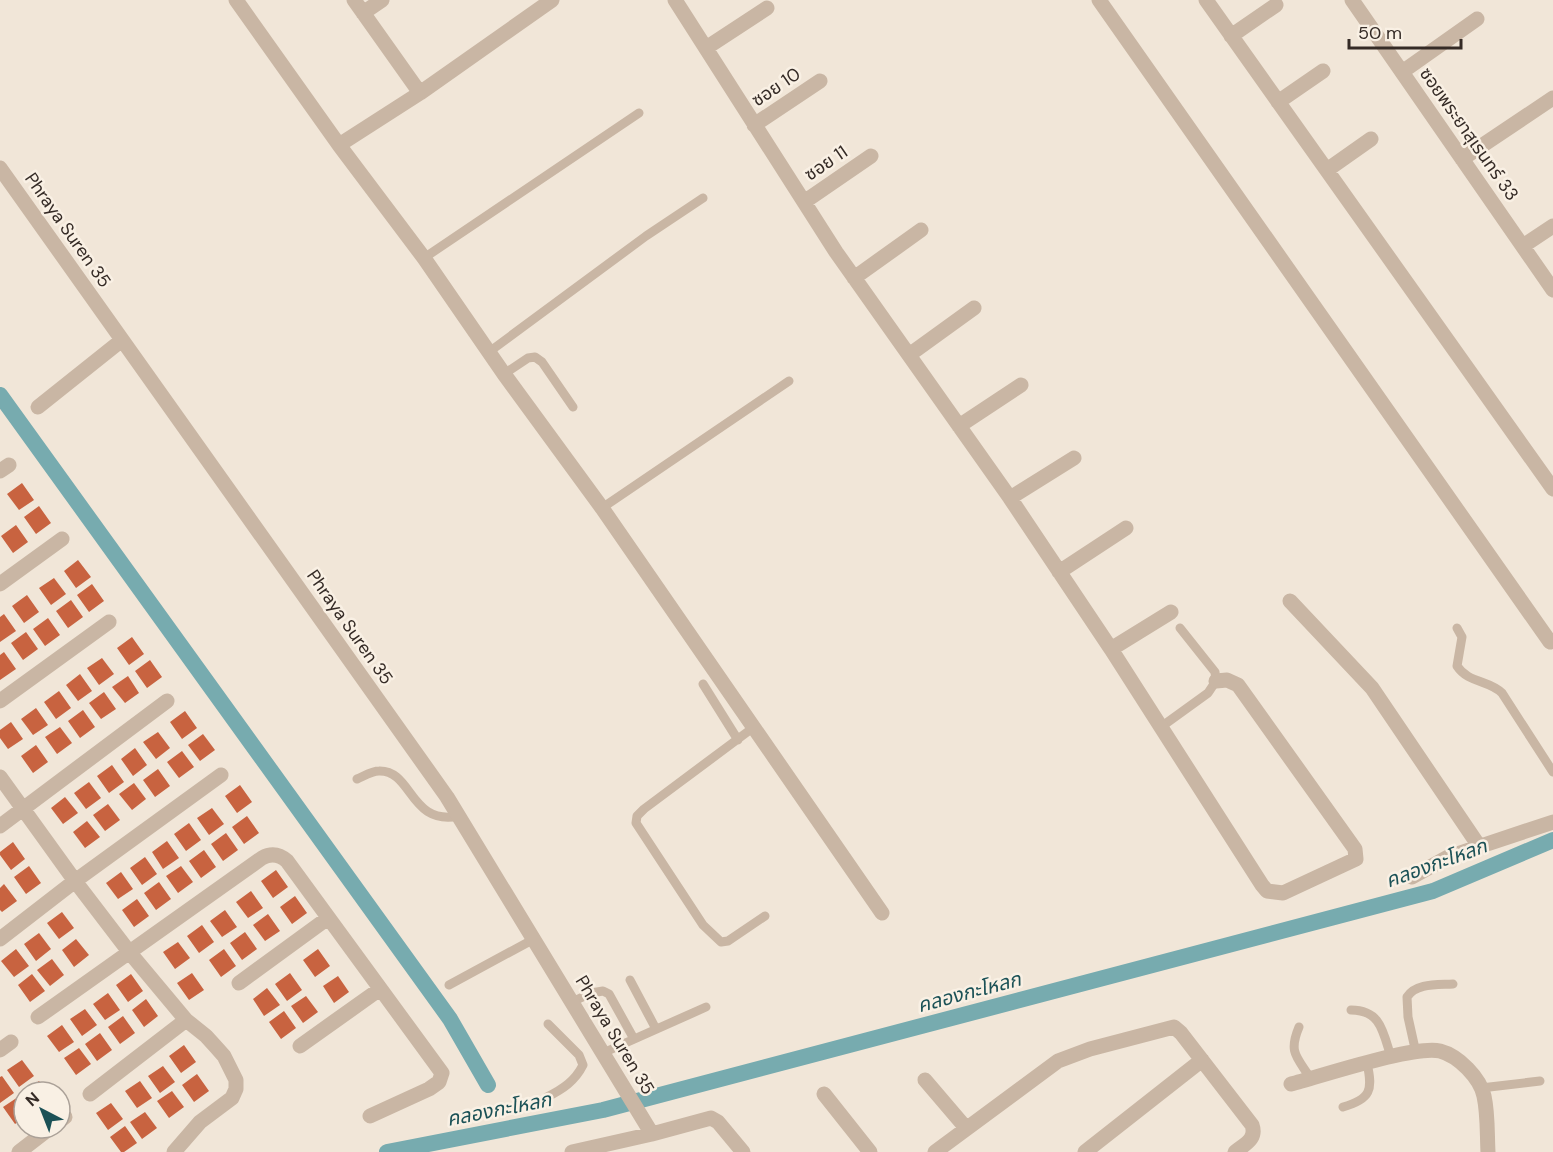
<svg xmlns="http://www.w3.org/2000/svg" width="1553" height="1152" viewBox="0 0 1553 1152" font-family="'DM Sans','Noto Sans Thai',sans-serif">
<rect width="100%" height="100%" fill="#f1e6d8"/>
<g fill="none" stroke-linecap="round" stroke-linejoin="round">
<path stroke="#77abaf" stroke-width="16" d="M0 395 450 1019 488 1085
M387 1152 603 1110 1433 891 1553 840"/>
</g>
<path fill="#c86340" d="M22 483 34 500 19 510 7 494Z
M39 506 51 523 36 534 24 517Z
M16 525 28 542 13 553 1 536Z
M78 560 91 577 76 588 64 571Z
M54 578 66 594 51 605 39 588Z
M92 584 104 601 89 612 77 595Z
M27 595 39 612 24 623 12 606Z
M71 600 83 617 68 628 56 611Z
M4 614 16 631 0 642V617Z
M48 618 60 635 45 646 33 629Z
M26 632 38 649 23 660 11 643Z
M132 637 144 654 129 665 117 648Z
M4 652 16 669 0 680V655Z
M102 658 114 674 99 685 87 668Z
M150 660 162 677 147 688 135 671Z
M80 674 92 691 78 701 66 685Z
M128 676 139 693 125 703 112 687Z
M59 691 71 708 56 719 44 702Z
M104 692 116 709 101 719 89 703Z
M36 708 48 725 33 735 21 719Z
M83 710 95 727 80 738 68 721Z
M185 711 197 728 182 739 170 722Z
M11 722 23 739 8 749 0 738V730Z
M60 727 72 743 57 754 45 737Z
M158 732 170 748 156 759 143 742Z
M203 734 215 750 200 761 188 745Z
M36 745 48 762 33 773 21 756Z
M135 748 147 765 133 776 121 759Z
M182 751 194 767 179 778 167 762Z
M112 765 124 782 109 793 97 776Z
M158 769 170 786 155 797 143 780Z
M89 782 101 798 86 809 74 793Z
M134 783 146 799 132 810 119 794Z
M240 785 252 802 237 813 225 796Z
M65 797 78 813 63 824 51 808Z
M108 804 120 820 105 831 93 815Z
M212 808 224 824 209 835 197 818Z
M247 816 259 833 244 844 232 827Z
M87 821 100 837 85 848 73 832Z
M189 823 201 840 186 851 174 834Z
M226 833 238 850 223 861 211 844Z
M167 841 179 858 163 869 152 852Z
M13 842 25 859 11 870 0 855V852Z
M204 850 216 867 201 878 189 861Z
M145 857 157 874 142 885 130 868Z
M29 866 41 883 26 894 14 877Z
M181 866 193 882 178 893 166 876Z
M276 870 288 887 273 898 261 881Z
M121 872 133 889 118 899 106 883Z
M159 882 171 899 156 910 144 893Z
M4 884 17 901 2 912 0 910V888Z
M251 891 263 908 248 918 236 902Z
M295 896 307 913 292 924 280 907Z
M137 899 149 916 134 927 122 910Z
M225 910 237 927 222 937 210 921Z
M62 912 74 928 59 939 47 923Z
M268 914 280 931 265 941 253 925Z
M202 925 214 942 199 953 187 936Z
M245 932 257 949 242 960 230 943Z
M39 933 51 949 36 961 24 944Z
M76 939 89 955 74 967 62 950Z
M178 942 190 958 175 969 163 952Z
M16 949 29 966 14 977 1 961Z
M224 949 236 966 221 977 209 960Z
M318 949 330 966 315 977 303 960Z
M52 959 64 975 50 986 37 970Z
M192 973 204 990 189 1000 177 983Z
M290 973 302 990 287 1001 275 984Z
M32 974 45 991 30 1002 18 985Z
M131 974 143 991 128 1002 116 985Z
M338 976 349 992 334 1003 323 986Z
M267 988 280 1005 264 1016 253 999Z
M108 993 120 1010 105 1020 93 1004Z
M306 996 318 1012 303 1023 291 1006Z
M146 999 158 1016 144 1027 132 1010Z
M85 1009 97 1025 82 1036 70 1019Z
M284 1011 296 1028 281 1039 269 1022Z
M123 1016 135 1033 120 1044 108 1027Z
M62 1025 74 1042 59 1052 47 1036Z
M100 1033 112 1050 97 1061 85 1044Z
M184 1045 196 1062 181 1073 169 1056Z
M79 1048 91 1064 76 1075 64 1058Z
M22 1060 34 1076 19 1087 7 1070Z
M163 1066 175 1082 160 1093 148 1076Z
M197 1074 209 1091 194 1102 182 1085Z
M2 1076 14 1093 0 1103V1077Z
M39 1081 47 1092H23Z
M140 1081 152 1098 137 1108 125 1091Z
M172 1091 184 1107 169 1118 157 1101Z
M18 1097 24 1105V1118L15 1124 3 1107Z
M111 1103 123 1119 108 1130 96 1113Z
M145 1112 157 1128 142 1139 130 1122Z
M125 1126 137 1143 124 1152H121L110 1137Z"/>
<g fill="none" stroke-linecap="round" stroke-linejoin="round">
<path stroke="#c9b6a4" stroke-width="9" d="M424 258 639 113
M489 352 646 236 703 198
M504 374 528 358 535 357 542 362 573 407
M602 508 789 381
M1457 628 1462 637 1457 666C1468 683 1489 680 1502 693L1553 772
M703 684 738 740
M754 727 644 809 637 816 636 823 703 925 721 942 728 941 765 916
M1161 727 1208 693 1216 681 1215 672 1180 628
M357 779C364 776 372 771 379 771 413 770 409 826 459 816
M630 980 656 1029
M449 985 534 939
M572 1002 591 993 603 991 609 994 634 1039
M1351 1010C1381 1010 1383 1032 1391 1057
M1299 1027C1288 1053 1297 1057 1311 1079
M603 1053 706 1007
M1416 1053 1408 1017 1407 997C1416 983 1437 985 1453 984
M1481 1088 1540 1081
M547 1097C563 1089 575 1081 583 1065L579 1055 548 1024
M1343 1107C1371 1099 1373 1090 1367 1063"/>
<path stroke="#c9b6a4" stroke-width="15" d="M236 0 339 145 424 258 504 374 602 508 882 913
M354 0 420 93
M675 0 836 252 1010 498 1111 649 1171 612
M1099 0 1550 642
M1206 0 1553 489
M1352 0 1553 290
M363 13 382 0
M1231 36 1276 5
M706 48 767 8
M1402 72 1477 19
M1278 102 1323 71
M754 125 820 81
M339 145 420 93 552 0
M1462 159 1553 98
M0 168 447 797 652 1134 572 1152
M1327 170 1371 139
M804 202 871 156
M1523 246 1553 226
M854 278 921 230
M909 355 974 308
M38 407 122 340
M959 426 1021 385
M0 471 9 465
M1010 498 1074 458
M1059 572 1126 528
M0 584 62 539
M1290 601 1372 688 1479 846
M1111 649 1262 885 1267 891 1283 893 1356 859 1355 849 1238 685 1227 680 1216 681
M0 701 109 622
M0 777 75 881 130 953 186 1020 206 1036 216 1047 224 1056 236 1080V1089L232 1098 200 1122 174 1152
M0 826 167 701
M1412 877 1448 857 1553 822
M0 939 75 881 221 775
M239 983 328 918
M38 1017 262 858C271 853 279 854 287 861L442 1073 439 1082 429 1089 370 1116
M300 1046 380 989
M0 1050 11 1042
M925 1080 966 1128
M1291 1084C1322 1076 1414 1045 1440 1051 1459 1056 1480 1078 1484 1096 1488 1114 1487 1134 1488 1152
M90 1094 186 1020
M824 1094 870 1152
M60 1121 65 1117
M652 1134 711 1118 718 1122 743 1152
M19 1152 50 1128
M935 1152 1058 1061 1090 1049 1174 1027 1181 1033 1252 1125C1257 1139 1245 1144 1235 1152
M1085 1152 1202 1060"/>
</g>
<g text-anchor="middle" stroke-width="5" stroke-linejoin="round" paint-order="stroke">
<g font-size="18" fill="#352b26" stroke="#f9f0e4">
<text transform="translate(776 87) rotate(-34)" y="6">ซอย 10</text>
<text transform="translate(1469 134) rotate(55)" y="6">ซอยพระยาสุเรนทร์ 33</text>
<text transform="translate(826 163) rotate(-34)" y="6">ซอย 11</text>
<text transform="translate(68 230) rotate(55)" y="6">Phraya Suren 35</text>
<text transform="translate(350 627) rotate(55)" y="6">Phraya Suren 35</text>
<text transform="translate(615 1035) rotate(59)" y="6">Phraya Suren 35</text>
</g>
<g font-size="20" font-style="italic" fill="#1b5156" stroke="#f9f0e4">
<text transform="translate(1436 863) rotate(-20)" y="7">คลองกะโหลก</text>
<text transform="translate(969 992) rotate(-15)" y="7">คลองกะโหลก</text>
<text transform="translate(499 1109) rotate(-11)" y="7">คลองกะโหลก</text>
</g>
</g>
<g transform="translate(42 1110) rotate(318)"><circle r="28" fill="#f9f0e4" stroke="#aba198" stroke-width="1.5"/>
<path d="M0-4.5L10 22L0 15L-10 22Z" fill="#1b5156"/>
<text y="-9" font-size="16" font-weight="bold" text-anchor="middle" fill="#352b26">N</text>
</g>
<path d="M1349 39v9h112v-9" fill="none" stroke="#352b26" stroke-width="3"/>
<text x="1358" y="39" font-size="18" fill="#352b26" stroke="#f9f0e4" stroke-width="4.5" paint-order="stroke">50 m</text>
</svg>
